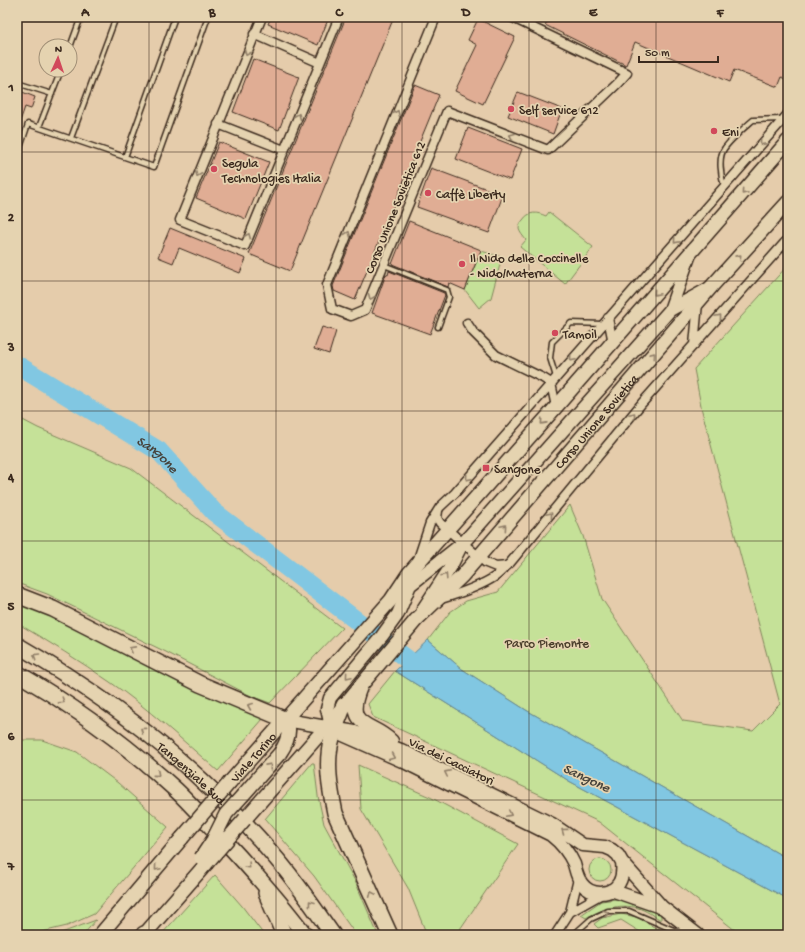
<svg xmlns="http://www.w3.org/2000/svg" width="805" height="952" viewBox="0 0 805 952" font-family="'Gochi Hand',sans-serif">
<rect width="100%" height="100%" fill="#e5ccab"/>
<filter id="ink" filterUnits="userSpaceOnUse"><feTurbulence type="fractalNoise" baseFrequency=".025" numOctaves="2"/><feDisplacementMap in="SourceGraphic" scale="8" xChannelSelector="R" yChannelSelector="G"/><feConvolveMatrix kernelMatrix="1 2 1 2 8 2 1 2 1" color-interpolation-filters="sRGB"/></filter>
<g filter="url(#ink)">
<path fill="#c5e198" stroke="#80865b" d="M549 212 593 247 565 284 520 247 526 240C523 236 520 233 519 229 519 225 521 222 523 220 529 211 537 212 546 216Z
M481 251 502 257 491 298 479 308 465 290Z
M788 265V859L526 710 462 669 428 640 450 612 466 601 498 592 570 505 583 536 602 599 683 721 753 731 780 704 702 411 694 369Z
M17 417 38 428 131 468 342 628 270 703 251 696 166 652 47 594 17 583Z
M17 601 68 622 188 686 263 719 218 771C183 741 148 708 110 682 80 661 49 642 17 623Z
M395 671 569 781 788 899V935H741L599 822 373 717 368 704Z
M17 740H42L77 752 118 783 168 827 94 914 67 926 38 933 17 930Z
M312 763H314L318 796 324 824 355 881 378 935H356L314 876 265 819Z
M358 765 432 798 518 844 456 935H427L408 888 361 809Z
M589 870a11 11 0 1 1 22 0a11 11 0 1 1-22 0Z
M215 875 242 906 264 935H161Z
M624 898 639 902 661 914V920C654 916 645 910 638 908 620 903 601 909 586 918L581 915 601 901Z
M621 914 637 917 654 927 673 934V935H645L621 920 598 928 594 924 602 918Z
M96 920 83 935H56Z"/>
<path fill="#81c7e2" stroke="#658894" d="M428 640 462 669 526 710 788 859V899L569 781 395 671Z"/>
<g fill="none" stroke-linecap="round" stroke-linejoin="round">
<path stroke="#81c7e2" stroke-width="19" id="s1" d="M17 365 159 451 214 512 428 675"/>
</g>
<path fill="#e0ad94" stroke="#3b2a1e" d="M271 17H329L318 45 268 24Z
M346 17H394L290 271 249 254Z
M551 17H788V80L782 77 778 87 734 70 729 82 635 42 626 65 545 25Z
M478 19 515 37 483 104 455 91 477 45 468 40Z
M253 59 299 77 279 130 233 112Z
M415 85 439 95 355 300 334 291 333 286Z
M17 90 35 97 31 109 25 107 18 127H17Z
M518 92 562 109 553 134 508 116Z
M468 128 522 149 510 180 456 159Z
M219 142 269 162 246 219 196 198Z
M431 168 503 195 489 233 417 207Z
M409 221 481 250 465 290 449 283 448 287 392 264Z
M170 228 246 259 240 273 179 248 173 263 158 257Z
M389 271 444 293 445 295 430 334 372 313 386 274 388 275Z
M322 327 336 331 329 354 314 349Z"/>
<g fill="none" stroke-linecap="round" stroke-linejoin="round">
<g stroke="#3b2a1e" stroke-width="7">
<path id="lane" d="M70 47 81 17
M17 83 52 94
M39 127 61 70
M71 138 116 17
M17 140 22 142 17 155
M22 142 28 124 154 167 208 17
M125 157 175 17
M724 186C721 176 718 158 724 149 730 140 744 128 753 120L783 119
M384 265 447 290 449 297 438 327
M556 377 550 358 552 342 571 323 603 324
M573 935 591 919 608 911H629L676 931 687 930"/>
</g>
<g stroke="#3b2a1e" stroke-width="11">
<path id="street" d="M262 17 180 220 245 246 339 17
M436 17 327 285 332 309 351 316 365 310 447 111 548 150 618 83 627 73 511 17
M254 34 320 63
M218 124 284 150
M608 318 613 343
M467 323 473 332 496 355 543 378 551 383 556 407
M694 345 698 303
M438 511 437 518 440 523 486 563 496 567 507 566
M417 562 430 523 440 507 455 493 788 114
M441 599C458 594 481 586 496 576 501 572 505 567 510 563L642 403 788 239
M570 912 602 894
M555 935 570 912 578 879"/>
</g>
<g stroke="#3b2a1e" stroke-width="15">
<path id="secondary" d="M670 310 690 254
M410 585 398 614 382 636 330 698 327 709 330 722 335 729 343 735 402 761 551 835C560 842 569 853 574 864 576 871 577 878 582 884 591 896 611 896 619 883 623 876 623 870 622 862
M405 589 463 543 670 310 708 289
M423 609 450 568 460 548
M361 687C344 729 371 720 392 741
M286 720 355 732 401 750 552 824 583 845 605 847 612 850 618 855 622 862 662 907 698 935
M611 890 660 907"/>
</g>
<g stroke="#3b2a1e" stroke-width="16">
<g id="primary">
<path id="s2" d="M230 782 391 600 409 573 556 407 788 141"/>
<path d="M243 795 280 753C286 744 292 731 286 720"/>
<path id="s3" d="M245 819 326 727 416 620 462 576 712 286 788 202"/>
<path d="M100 935 182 838"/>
<path d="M144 935 206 864"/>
</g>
</g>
<g stroke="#3b2a1e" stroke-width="18">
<g id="highway">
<path d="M17 595 53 609 200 684 286 720"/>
<path id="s4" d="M17 645C116 702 208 776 281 864 300 887 316 911 333 935"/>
<path d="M17 673C74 706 127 745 176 790 192 805 206 822 222 838 251 869 279 900 305 935"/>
<path d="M344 705C340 716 335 727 332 738 325 762 330 789 335 813L390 935"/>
<path d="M266 893 284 935"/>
<path d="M144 935V934"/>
</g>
</g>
<use href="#lane" stroke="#e5d3b0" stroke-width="4"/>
<use href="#street" stroke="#e5d3b0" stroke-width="8"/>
<use href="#secondary" stroke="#e5d3b0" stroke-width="12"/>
<use href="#primary" stroke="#e5d3b0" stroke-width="13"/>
<use href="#highway" stroke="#e5d3b0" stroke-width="15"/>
<g stroke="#3b2a1e" stroke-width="16" stroke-linecap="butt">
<path id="primary-bridge" d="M182 838 230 782
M201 858 213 840 226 814 243 795
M206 864 245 819"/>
</g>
<use href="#primary-bridge" stroke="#e5d3b0" stroke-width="13"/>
</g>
<defs><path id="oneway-chevron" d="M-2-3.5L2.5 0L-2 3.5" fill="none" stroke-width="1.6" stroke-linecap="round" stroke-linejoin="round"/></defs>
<g stroke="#907e67">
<use href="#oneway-chevron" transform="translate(247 53) rotate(112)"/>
<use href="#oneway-chevron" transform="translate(397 113) rotate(-68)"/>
<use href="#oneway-chevron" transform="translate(298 116) rotate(-68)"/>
<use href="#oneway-chevron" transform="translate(512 136) rotate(-159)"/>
<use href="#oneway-chevron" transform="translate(762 143) rotate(131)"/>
<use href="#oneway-chevron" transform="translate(198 174) rotate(112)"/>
<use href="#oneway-chevron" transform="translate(744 192) rotate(131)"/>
<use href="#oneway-chevron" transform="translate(348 234) rotate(-68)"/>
<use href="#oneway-chevron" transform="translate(248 236) rotate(-68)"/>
<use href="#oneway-chevron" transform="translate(676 241) rotate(131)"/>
<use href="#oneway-chevron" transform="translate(739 257) rotate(-48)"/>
<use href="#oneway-chevron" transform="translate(656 293) rotate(131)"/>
<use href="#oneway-chevron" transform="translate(371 297) rotate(112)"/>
<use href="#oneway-chevron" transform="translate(719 317) rotate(-49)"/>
<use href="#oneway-chevron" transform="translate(653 355) rotate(-49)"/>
<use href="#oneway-chevron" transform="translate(572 359) rotate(131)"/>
<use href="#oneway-chevron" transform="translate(633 415) rotate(-50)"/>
<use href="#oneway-chevron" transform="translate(543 422) rotate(132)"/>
<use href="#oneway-chevron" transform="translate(468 478) rotate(131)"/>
<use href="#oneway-chevron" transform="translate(550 515) rotate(-50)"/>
<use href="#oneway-chevron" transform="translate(504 527) rotate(-49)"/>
<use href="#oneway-chevron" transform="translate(445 576) rotate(-57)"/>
<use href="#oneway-chevron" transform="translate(132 649) rotate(-152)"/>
<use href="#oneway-chevron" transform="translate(36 656) rotate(-149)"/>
<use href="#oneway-chevron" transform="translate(348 676) rotate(130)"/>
<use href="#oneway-chevron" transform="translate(62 701) rotate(33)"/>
<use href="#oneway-chevron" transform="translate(250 706) rotate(-157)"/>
<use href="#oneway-chevron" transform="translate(143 730) rotate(-143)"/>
<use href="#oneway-chevron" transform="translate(392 757) rotate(23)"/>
<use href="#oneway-chevron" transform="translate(269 766) rotate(-48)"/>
<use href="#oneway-chevron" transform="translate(447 773) rotate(-154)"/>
<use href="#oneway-chevron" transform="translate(157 774) rotate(41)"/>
<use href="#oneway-chevron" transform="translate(509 814) rotate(26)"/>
<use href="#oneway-chevron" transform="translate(564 831) rotate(-144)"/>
<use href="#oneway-chevron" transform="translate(248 866) rotate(46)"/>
<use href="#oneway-chevron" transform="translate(157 868) rotate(130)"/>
<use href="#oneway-chevron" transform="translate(372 894) rotate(-114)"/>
<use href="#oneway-chevron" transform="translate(311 903) rotate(-127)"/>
<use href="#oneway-chevron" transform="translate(606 913) rotate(-18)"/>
</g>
</g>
<path fill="none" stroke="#3b2a1e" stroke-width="1" stroke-opacity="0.55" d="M149 17V935M276 17V935M402 17V935M529 17V935M656 17V935M17 152H788M17 281H788M17 411H788M17 541H788M17 671H788M17 800H788"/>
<g fill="#d1495b" stroke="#e5d3b0" stroke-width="1.5">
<circle cx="511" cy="109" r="4"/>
<circle cx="714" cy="131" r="4"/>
<circle cx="214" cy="169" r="4"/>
<circle cx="428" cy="193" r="4"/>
<circle cx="462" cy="264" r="4"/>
<circle cx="555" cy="333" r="4"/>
<rect x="482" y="464" width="8" height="8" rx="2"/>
</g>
<g text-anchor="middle" stroke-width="3.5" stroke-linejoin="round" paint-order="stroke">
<g font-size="13" fill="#3b2a1e" stroke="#e5d3b0" text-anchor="start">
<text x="519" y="114">Self service 612</text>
<text x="722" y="136">Eni</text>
<text x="222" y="167">Segula<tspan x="222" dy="15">Technologies Italia</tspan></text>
<text x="436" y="198">Caffè Liberty</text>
<text x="470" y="262">Il Nido delle Coccinelle<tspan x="470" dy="15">- Nido/Materna</tspan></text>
<text x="563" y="338">Tamoil</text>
<text x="494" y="473">Sangone</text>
</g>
<g font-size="13" fill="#3b2a1e" stroke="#e5d3b0">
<text transform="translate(394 207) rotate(-68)" y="5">Corso Unione Sovietica 612</text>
<text dy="5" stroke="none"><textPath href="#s3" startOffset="531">Corso Unione Sovietica</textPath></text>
<text dy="5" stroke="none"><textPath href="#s2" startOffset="34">Viale Torino</textPath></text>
<text transform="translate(452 760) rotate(26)" y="5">Via dei Cacciatori</text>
<text dy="5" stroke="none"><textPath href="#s4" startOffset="217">Tangenziale Sud</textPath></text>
</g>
<g font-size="13" fill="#493c2a" stroke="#e5d3b0">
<text x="547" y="647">Parco Piemonte</text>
</g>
<g font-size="14" font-style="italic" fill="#46423b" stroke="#e5d3b0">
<text dy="5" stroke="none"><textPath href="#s1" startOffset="167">Sangone</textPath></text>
<text transform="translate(587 777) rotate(25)" y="5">Sangone</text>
</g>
</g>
<rect width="805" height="952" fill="none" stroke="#e5d3b0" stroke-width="44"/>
<g transform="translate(58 58) rotate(3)"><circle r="19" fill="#e5d3b0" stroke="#a18f76"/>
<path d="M0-3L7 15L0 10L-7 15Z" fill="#d1495b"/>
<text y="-6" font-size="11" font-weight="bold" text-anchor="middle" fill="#3b2a1e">N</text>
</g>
<path d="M639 56v6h79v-6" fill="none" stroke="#3b2a1e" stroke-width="2"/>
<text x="645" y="56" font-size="12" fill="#3b2a1e" stroke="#e5d3b0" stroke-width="3" paint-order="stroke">50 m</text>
<rect x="22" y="22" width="761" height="908" fill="none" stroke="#3b2a1e" stroke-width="1.5"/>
<g font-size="13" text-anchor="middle" font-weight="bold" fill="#3b2a1e">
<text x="85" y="16">A</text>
<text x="212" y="16">B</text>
<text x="339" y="16">C</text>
<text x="466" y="16">D</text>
<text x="593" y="16">E</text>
<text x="720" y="16">F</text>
<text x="11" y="91">1</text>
<text x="11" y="221">2</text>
<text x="11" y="351">3</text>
<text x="11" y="481">4</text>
<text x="11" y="610">5</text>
<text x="11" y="740">6</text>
<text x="11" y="870">7</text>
</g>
</svg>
